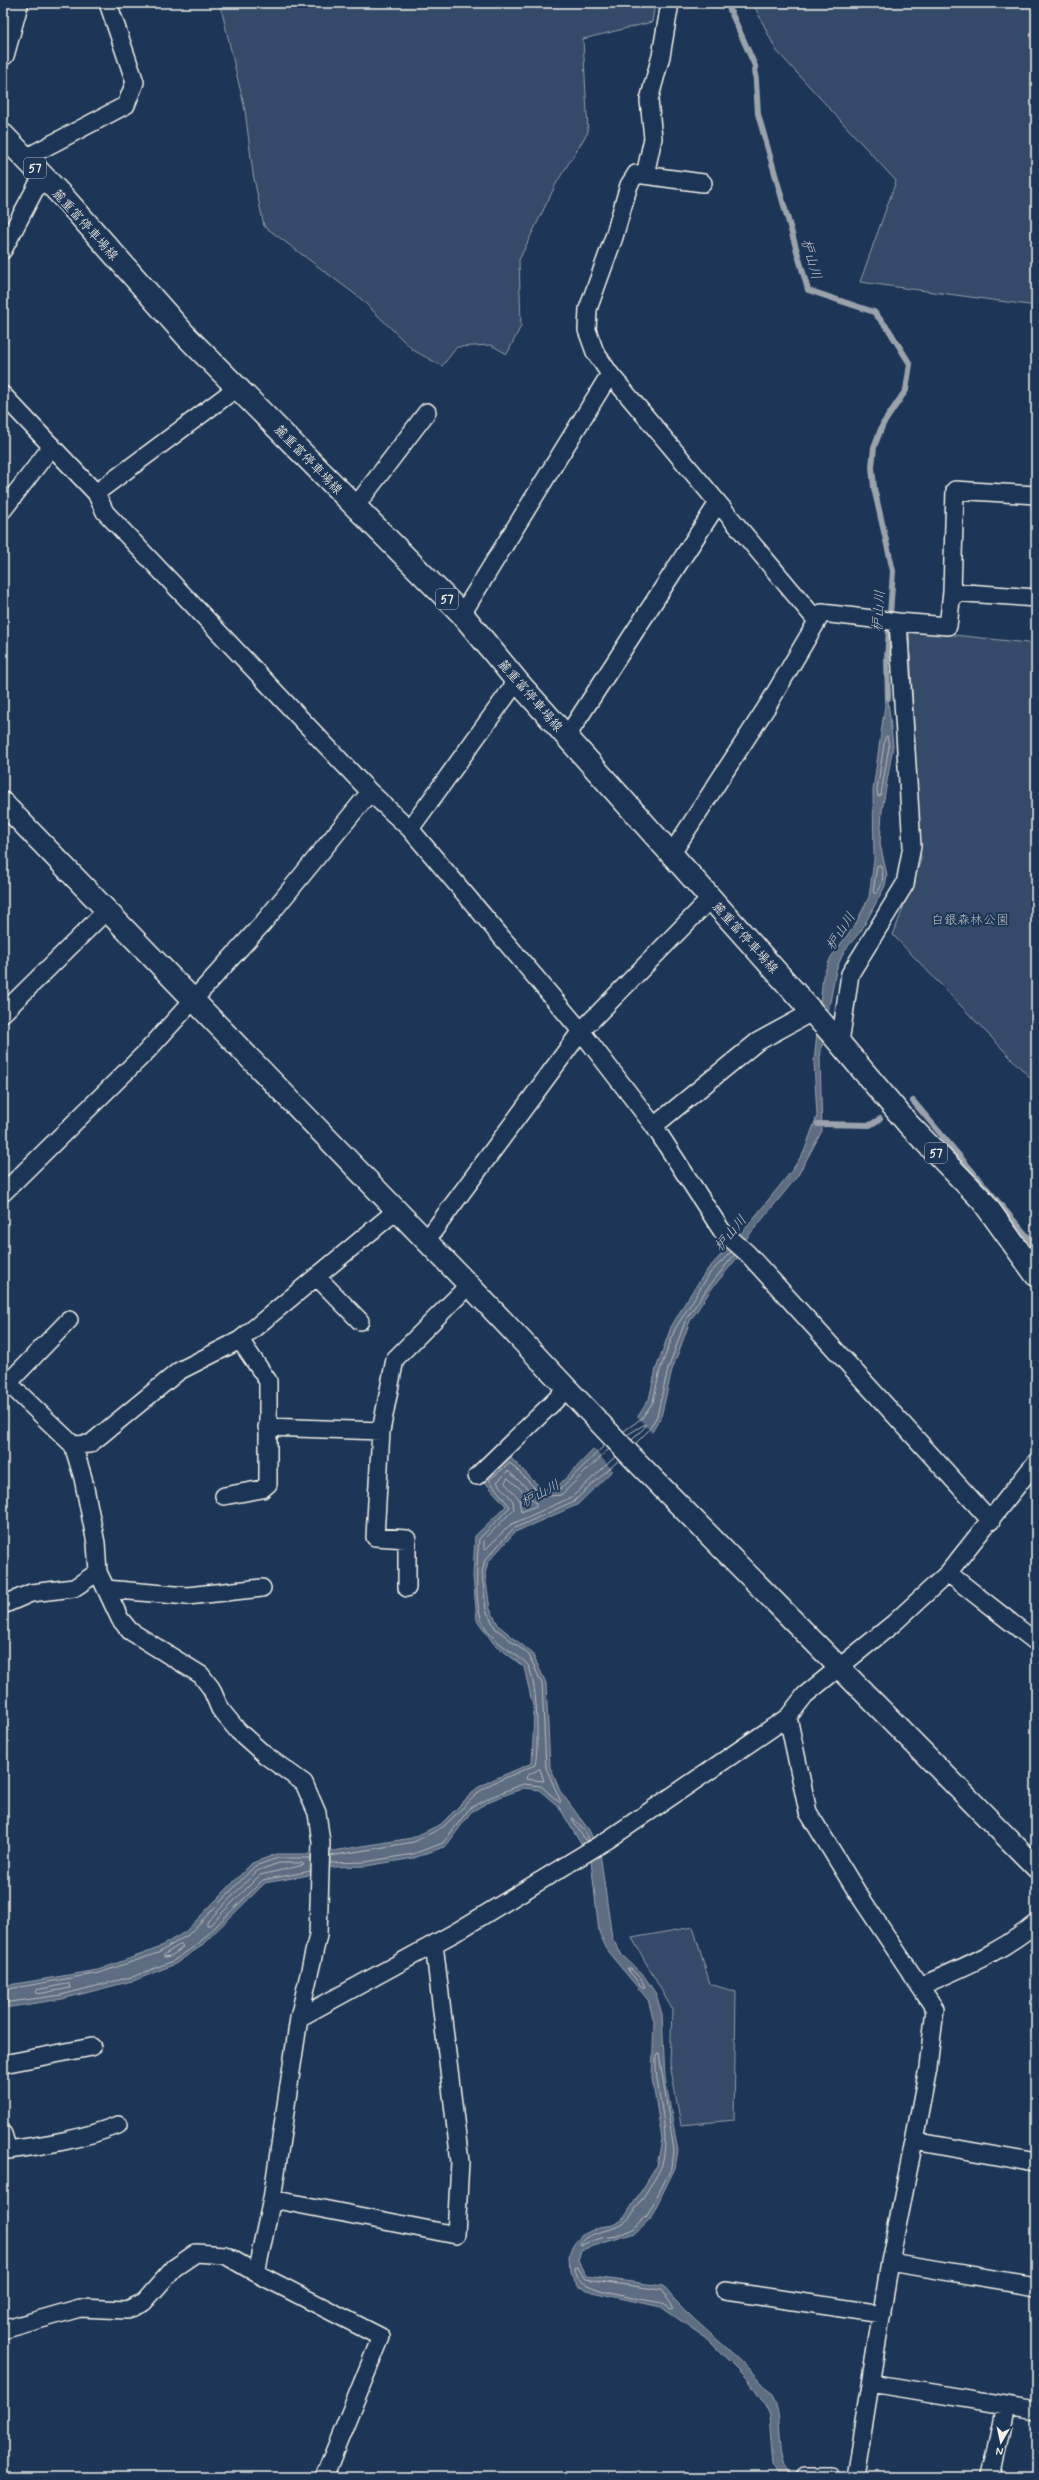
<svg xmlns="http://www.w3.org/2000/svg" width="1039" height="2480" viewBox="0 0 1039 2480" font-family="Mynerve,'Klee One',sans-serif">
<rect width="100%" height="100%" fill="#1d3557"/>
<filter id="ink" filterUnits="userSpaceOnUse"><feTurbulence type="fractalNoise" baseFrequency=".025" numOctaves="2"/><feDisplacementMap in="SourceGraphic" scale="8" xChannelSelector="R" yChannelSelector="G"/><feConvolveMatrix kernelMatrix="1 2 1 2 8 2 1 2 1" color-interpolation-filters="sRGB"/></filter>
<g filter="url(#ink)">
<path fill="#354a67" stroke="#949ea8" d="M218 3H655L652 22 583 39 588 132 557 182 519 260 521 326 507 354 491 345 457 347 442 366 413 350 360 298 264 226 253 174 245 110 222 12Z
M753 3H1036V306L860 282 896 181 776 50Z
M909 630 1036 644V1084L893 935 921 860Z
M693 1927 710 1984 736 1992 734 2120 681 2125 670 2064 672 2009 632 1938Z"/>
<path fill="#5e6d82" stroke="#9aa2ab" d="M887 691 893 746 882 811 880 844 887 875 885 886 861 931 844 951 836 970 820 1057 822 1131 797 1177 746 1239 737 1258 710 1291 690 1321 672 1370 661 1417 652 1432 577 1505 515 1532 488 1562 485 1574 490 1609 499 1626 532 1653 546 1683 550 1767 560 1791 589 1830 600 1853 612 1938 622 1955 644 1976 656 1994 662 2014 665 2078 678 2151 675 2168 650 2219 635 2233 581 2250 578 2261 586 2276 663 2286C688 2318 723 2342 751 2371 759 2380 769 2389 774 2400 784 2418 775 2469 795 2477H782L774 2464 770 2416 763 2402 746 2378 707 2339 661 2307 592 2292 578 2286 570 2273 569 2257 574 2244 582 2235 599 2227 613 2225 624 2218 657 2166 662 2139 652 2078 654 2021 648 2000 608 1952 599 1932 591 1861 559 1807 539 1790 524 1788 492 1800 471 1812 446 1846 414 1858 366 1866 332 1867 315 1874 265 1883 200 1947 175 1964 136 1980 62 1999 11 2007H3V1986L98 1970 156 1949 185 1932 252 1863 277 1854H314L412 1838 441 1824 477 1788 492 1780 532 1763 534 1711 524 1667 494 1644 477 1620 473 1576 475 1536 506 1506 483 1480 510 1457 542 1489 557 1487 596 1447 639 1415 649 1399 656 1369 671 1327 688 1298 707 1270 745 1229 790 1173 804 1152 817 1116 814 1062 823 976 831 957 855 925 869 897 874 860 873 790Z"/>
<path fill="#1d3557" d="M636 1415 653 1434 615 1473 593 1448Z"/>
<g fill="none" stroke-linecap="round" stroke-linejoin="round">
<path stroke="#b8bcbf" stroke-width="1" d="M887 736 889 746 881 795 878 797 877 790 885 738Z
M880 865C885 874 883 888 875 894L873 892 877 866Z
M624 1431 642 1418 653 1402 660 1370 675 1329 710 1273 731 1252
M627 1435 645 1424V1427L632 1440
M635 1444 649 1430 657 1416 668 1369 686 1319 707 1289 734 1255
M609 1449 561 1495 537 1497 508 1471 497 1482 513 1501 514 1509 484 1540V1549H486L510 1525 572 1497 616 1456
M508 1478 536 1503V1506L521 1512 519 1499 505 1483Z
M540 1769 544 1781 526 1779 527 1776Z
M573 1818 586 1833 588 1841 585 1840 573 1821Z
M330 1856 414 1842 443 1827 480 1791 493 1783 535 1765C539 1749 538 1674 526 1663 511 1650 487 1639 481 1618 474 1598 477 1560 479 1539L510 1507 489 1480 510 1463 539 1492 559 1490 605 1445
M279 1863H302L304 1865 260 1875 210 1925H207V1922L257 1871Z
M330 1863 365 1862 413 1854 443 1843 469 1809 491 1797 523 1784 541 1786 559 1802H561L546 1768 542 1684 529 1655 495 1628 486 1610 482 1573 485 1560 513 1529 574 1501 619 1460
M180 1945 183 1946 182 1948 171 1956 164 1957V1955Z
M628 1969H631L641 1979 645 1987H642Z
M69 1984 70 1988 38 1994 36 1992 37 1990Z
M3 1990 99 1973 158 1953 188 1935 255 1866 278 1858H311
M3 2003 61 1995 135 1976 173 1961 198 1944 263 1880 311 1871
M659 2054 674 2151 672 2167 647 2216 633 2229 618 2236 601 2238 581 2245 580 2243C592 2229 613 2233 626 2221 633 2215 638 2204 644 2196 649 2187 657 2177 661 2167 673 2131 654 2093 656 2056Z
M577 2268 585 2279 661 2290 674 2308 671 2309 662 2303C644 2299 572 2292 574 2269Z"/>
<path stroke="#9aa2ab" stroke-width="6" d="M727 3 755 66 758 114 808 290 874 312 889 330 910 364 906 390 883 424 874 447 872 467 874 488 893 571 887 659 888 698
M913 1101 1036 1247
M818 1124 870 1125 880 1119"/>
<g stroke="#f4f1e8" stroke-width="20">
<path id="minor" d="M25 158 126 105 135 82 108 3
M645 175 653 138 649 100 661 56 670 3
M3 250 42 176
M610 374 817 621
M3 395 96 493 105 512 370 792 410 829 517 681
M96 493 238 387
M355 507 427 412
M3 510 52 446
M952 592 1036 598
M462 614 610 374 595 352 587 330 588 309 614 237 629 185 636 174 703 183
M567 736 718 503
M410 829 581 1031 654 1126 757 1042 812 1012
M672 853 768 705 822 613 898 622
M3 1013 106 911
M840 1043 850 974 905 884 912 846 898 622 948 626 952 592 955 490 1036 495
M654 1126 722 1231 747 1253 991 1521
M3 1193 147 1051 263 923 370 792
M426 1241 581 1031 711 898
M317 1277 360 1321
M3 1378 73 1445 90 1444 179 1371 240 1340 397 1210
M8 1383 69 1320
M267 1427 381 1431
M73 1445 83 1478 96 1543 98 1572 120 1619 130 1631 201 1675 211 1688 220 1709 238 1731 265 1755 304 1783 317 1813 321 1842 318 1935 299 2018
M477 1476 568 1388
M224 1496 262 1489 268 1484V1381L240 1340
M948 1573 1036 1642
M407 1588V1539L375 1537 381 1431 395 1359 469 1285
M106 1589 187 1596 262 1588
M3 1605 31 1593 74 1588 98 1572
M788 1717 808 1812 857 1892 935 2009 928 2068 914 2141
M921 1986C961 1968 1002 1952 1036 1923
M3 2064 92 2047
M3 2134 8 2150H3
M8 2150C47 2145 82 2139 118 2125
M272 2199 456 2235 460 2162 434 1944
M890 2262 1036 2286
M725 2291 882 2314
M3 2330 80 2308 127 2310 144 2302 174 2268 196 2253 225 2255 256 2273
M871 2383 1036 2410
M324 2477 381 2337 256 2273 272 2199 299 2018 456 1932 609 1839 788 1717 805 1695 894 1623 948 1573 1036 1462
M805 2477H830
M855 2477 890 2262 914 2141 1036 2163
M991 2477 1006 2405"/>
</g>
<g stroke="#f4f1e8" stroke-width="24">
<path id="tertiary" d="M3 803 469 1285 633 1458 1036 1867"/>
</g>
<g stroke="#f4f1e8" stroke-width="25">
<path id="primary" d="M3 135 67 201 187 337 462 614 517 681 832 1034 909 1125 982 1200 1036 1275"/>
</g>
<g stroke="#f4f1e8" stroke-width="25">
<path id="trunk" d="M3 54 17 3"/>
</g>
<use href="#minor" stroke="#1d3557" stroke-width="17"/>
<use href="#tertiary" stroke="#1d3557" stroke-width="21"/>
<use href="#primary" stroke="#1d3557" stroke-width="22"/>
<use href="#trunk" stroke="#1d3557" stroke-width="22"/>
</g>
</g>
<g text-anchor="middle" stroke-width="4" stroke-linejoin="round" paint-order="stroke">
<g fill="#1d3557" stroke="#b4b9bc" stroke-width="1">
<rect x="24" y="158" width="22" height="20" rx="3"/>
<rect x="436" y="589" width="22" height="20" rx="3"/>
<rect x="925" y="1143" width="22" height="20" rx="3"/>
</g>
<g font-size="12" font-weight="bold" fill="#f4f1e8">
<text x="35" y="172">57</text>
<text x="447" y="603">57</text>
<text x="936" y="1157">57</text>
</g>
<g font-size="13" fill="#f4f1e8" stroke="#1d3557">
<text transform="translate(86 224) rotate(48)" y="5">麓重富停車場線</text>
<text transform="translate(309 459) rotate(46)" y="5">麓重富停車場線</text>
<text transform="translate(531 695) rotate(49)" y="5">麓重富停車場線</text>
<text transform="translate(746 937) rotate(48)" y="5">麓重富停車場線</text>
</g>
<g font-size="13" fill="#bbbfc1" stroke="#1d3557">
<text x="970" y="924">白銀森林公園</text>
</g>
<g font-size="14" font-style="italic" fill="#c0c3c4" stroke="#1d3557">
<text transform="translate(812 259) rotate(74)" y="5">枦山川</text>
<text transform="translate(878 611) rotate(-86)" y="5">枦山川</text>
<text transform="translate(840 931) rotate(-57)" y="5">枦山川</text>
<text transform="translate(730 1233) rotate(-50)" y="5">枦山川</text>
<text transform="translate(540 1493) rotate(-28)" y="5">枦山川</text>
</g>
</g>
<rect width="1039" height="2480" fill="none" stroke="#1d3557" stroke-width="16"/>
<rect x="8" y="8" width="1023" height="2464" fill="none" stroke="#f4f1e8" stroke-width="1.5" filter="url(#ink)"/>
<g transform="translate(1001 2442) rotate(189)" stroke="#1d3557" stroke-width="3" paint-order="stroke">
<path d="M0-3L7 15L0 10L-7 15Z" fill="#f4f1e8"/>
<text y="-6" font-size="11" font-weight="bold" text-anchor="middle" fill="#f4f1e8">N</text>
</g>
</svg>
